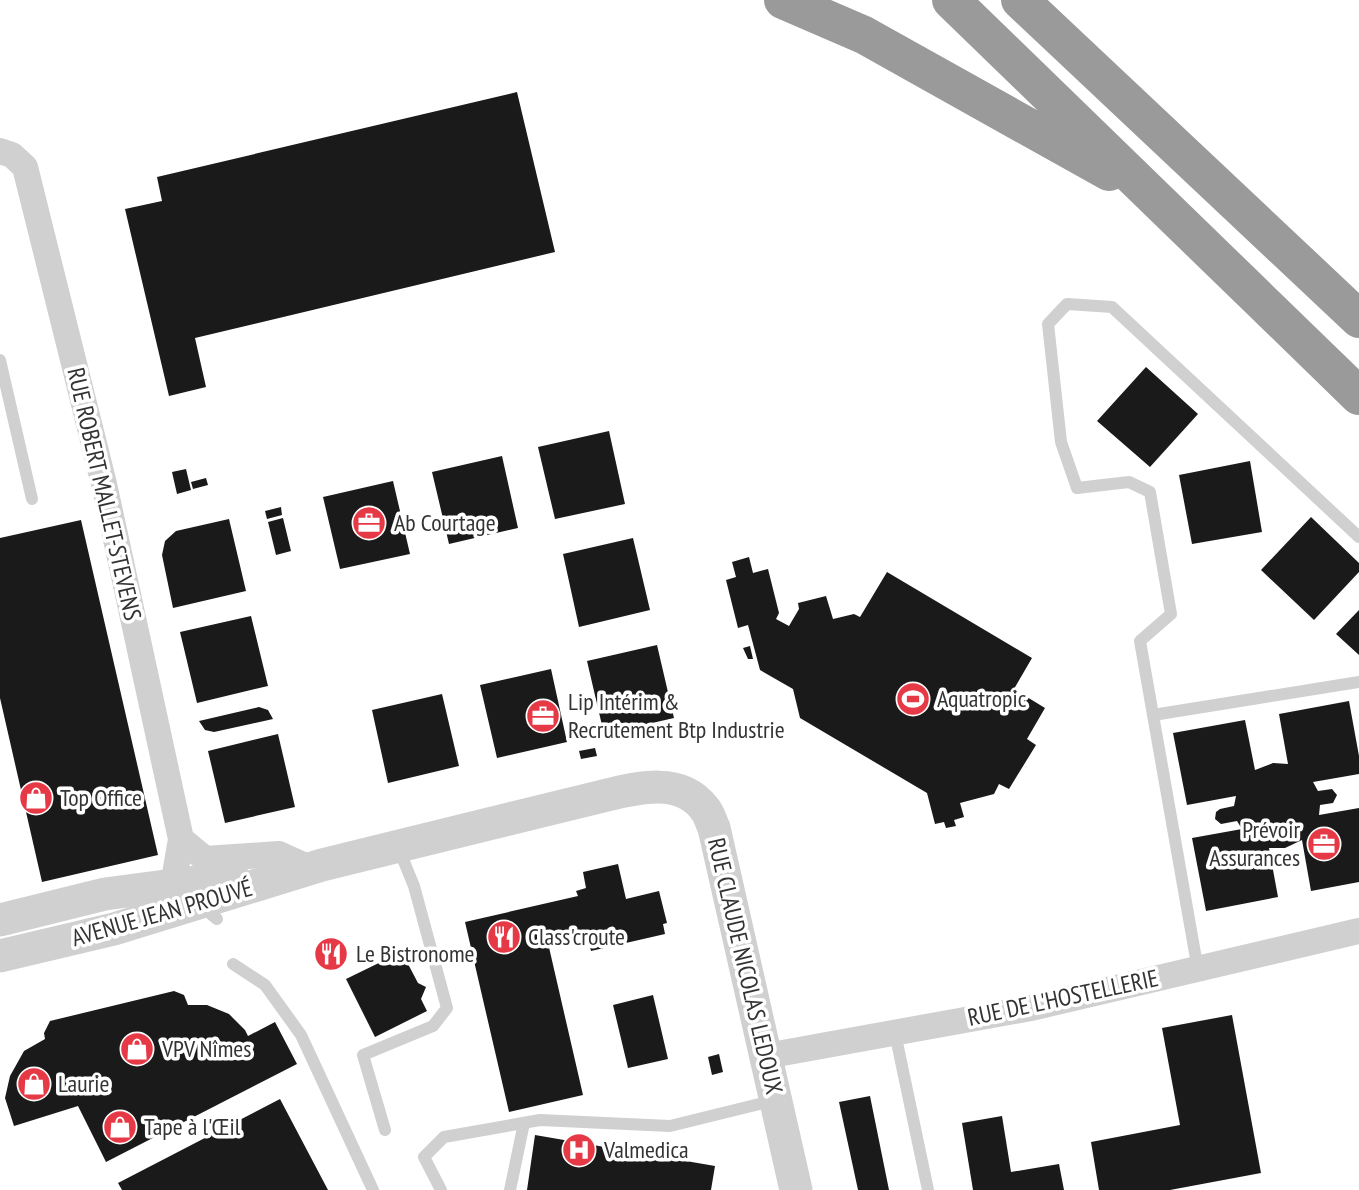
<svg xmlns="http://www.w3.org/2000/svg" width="1359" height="1190" viewBox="0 0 1359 1190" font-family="'PT Sans Narrow',sans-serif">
<rect width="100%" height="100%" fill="#fff"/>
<path fill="#1a1a1a" d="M517 92 555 252 195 338 206 387 169 396 125 209 162 201 157 177Z
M1146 367 1198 414 1150 467 1097 421Z
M609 431 625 504 555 519 538 447Z
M502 456 518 528 449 544 432 472Z
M1250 461 1262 532 1192 544 1179 475Z
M186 469 191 490 177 494 172 472Z
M206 478 208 485 193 489 191 482Z
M393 481 410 554 340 569 323 497Z
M281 507 282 515 267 519 265 511Z
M1311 517 1359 563V572L1314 620 1261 570Z
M283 518 291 551 276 555 268 522Z
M229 519 246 591 173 608 162 555 165 541 176 531Z
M81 520 158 855 42 882 0 698V538Z
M633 538 650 610 579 627 563 554Z
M749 557 753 573 768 569 779 613 776 619 789 626 799 609 798 603 826 596 833 619 854 614 860 617 887 572 1032 658 1014 689 1045 708 1027 739 1036 745 1009 789 999 784 994 794 960 803 964 817 954 820 956 826 946 828 944 822 935 824 927 793 800 718 793 689 760 670 748 625 738 628 726 580 736 577 732 562Z
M1359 610V655L1336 634Z
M251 616 268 686 197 703 180 632Z
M657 645 674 718 604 734 587 661Z
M750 646 753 659H748L743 648Z
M551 669 567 742 497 758 480 685Z
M442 694 459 766 388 783 372 710Z
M1349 701 1359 756V774L1313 782 1318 791 1332 789 1337 795 1333 803 1320 805 1319 815 1359 808V882L1311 891 1302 840 1285 848H1269L1278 897 1206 911 1192 838 1242 829 1237 821 1221 824 1215 819 1216 812 1220 809 1234 806 1236 796 1187 805 1173 733 1245 720 1255 770 1273 763 1288 764 1279 714Z
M259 707 268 710 273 719 214 732 205 730 199 721Z
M278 734 295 807 225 823 208 751Z
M595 748 597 756 581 759 579 751Z
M618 864 626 899 659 891 667 923 663 924 665 934 591 951 587 933 548 943 583 1095 509 1112 465 922 578 896 576 891 586 888 583 872Z
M405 948 412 963 408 964 418 983 426 987 421 999 427 1011 375 1037 346 979 387 959 386 954Z
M174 991 184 995 188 1005H207L229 1014 245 1030 248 1036 275 1022 297 1064 106 1162 78 1106 14 1126 5 1098 10 1076 24 1051 45 1039 44 1033 50 1021Z
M653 995 668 1059 628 1068 613 1005Z
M1232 1015 1261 1173 1170 1190H1099L1091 1142 1180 1125 1162 1028Z
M719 1054 723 1072 712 1075 708 1057Z
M870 1096 889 1190H858L839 1102Z
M280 1099 328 1190H122L118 1183Z
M1002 1116 1011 1172 1059 1164 1064 1190H973L962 1123Z
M535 1135 715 1166 711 1190H527Z"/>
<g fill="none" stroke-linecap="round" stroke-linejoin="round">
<path stroke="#d0d0d0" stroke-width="12" d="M0 360 32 499
M1153 715 1140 641 1171 614 1150 492 1129 482 1077 488 1061 442 1048 324 1067 304 1112 307 1359 537
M200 905 217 919
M233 964 265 985 301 1035 373 1190
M1198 970 1153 715 1359 682
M895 1033 928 1190
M385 1130 363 1055 433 1026 447 1008 414 886 398 847
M441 1190 424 1157 444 1137 540 1120 670 1126 776 1100
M510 1190 524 1123"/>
<path stroke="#d0d0d0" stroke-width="26" d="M0 151 12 155 25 167 104 484 181 839 175 874 176 884
M181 839 205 859 279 854 308 867
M766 1056 1031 1008 1359 931"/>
<path stroke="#d0d0d0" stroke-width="33" d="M0 920 105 894 233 877
M0 956 114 929 322 865 599 797C633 789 679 775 704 808 709 813 711 822 714 828L796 1190"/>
<path stroke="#9a9a9a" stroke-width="38" d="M783 0 864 35 1109 172
M951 0 1359 396
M1020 0 1359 319"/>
</g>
<defs>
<g id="office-disc" transform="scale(1.75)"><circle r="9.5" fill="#e63946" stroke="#fff"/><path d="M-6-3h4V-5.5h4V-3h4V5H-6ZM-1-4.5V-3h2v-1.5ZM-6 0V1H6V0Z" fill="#fff"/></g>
<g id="stadium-disc" transform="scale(1.75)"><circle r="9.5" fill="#e63946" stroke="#fff"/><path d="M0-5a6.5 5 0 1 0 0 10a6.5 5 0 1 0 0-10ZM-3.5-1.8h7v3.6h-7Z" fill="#fff"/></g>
<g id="shop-disc" transform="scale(1.75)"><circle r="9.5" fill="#e63946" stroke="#fff"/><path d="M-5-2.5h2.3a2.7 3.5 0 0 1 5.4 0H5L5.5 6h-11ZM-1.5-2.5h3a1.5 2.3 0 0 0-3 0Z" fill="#fff"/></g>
<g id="restaurant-disc" transform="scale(1.75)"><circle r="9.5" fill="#e63946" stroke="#fff"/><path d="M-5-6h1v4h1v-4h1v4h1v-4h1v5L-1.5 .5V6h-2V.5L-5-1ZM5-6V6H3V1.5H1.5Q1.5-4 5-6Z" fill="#fff"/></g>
<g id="hospital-disc" transform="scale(1.75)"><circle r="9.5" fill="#e63946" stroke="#fff"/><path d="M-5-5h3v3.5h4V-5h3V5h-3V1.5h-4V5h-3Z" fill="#fff"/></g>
</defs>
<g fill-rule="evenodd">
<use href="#office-disc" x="369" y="523"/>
<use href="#stadium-disc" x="913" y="699"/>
<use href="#office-disc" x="543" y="716"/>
<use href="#shop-disc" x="36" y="798"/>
<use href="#office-disc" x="1324" y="844"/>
<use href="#restaurant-disc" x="504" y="937"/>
<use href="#restaurant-disc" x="331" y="954"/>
<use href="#shop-disc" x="137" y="1049"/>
<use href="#shop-disc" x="34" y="1084"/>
<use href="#shop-disc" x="120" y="1127"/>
<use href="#hospital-disc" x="579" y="1150"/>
</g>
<g text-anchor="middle" stroke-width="7" stroke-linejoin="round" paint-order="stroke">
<g font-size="24" fill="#333" stroke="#fff">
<text transform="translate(104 494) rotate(77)" y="8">RUE ROBERT MALLET-STEVENS</text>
<text transform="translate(162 913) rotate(-16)" y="8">AVENUE JEAN PROUVÉ</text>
<text transform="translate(745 966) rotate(77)" y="8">RUE CLAUDE NICOLAS LEDOUX</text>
<text transform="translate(1063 998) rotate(-12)" y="8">RUE DE L'HOSTELLERIE</text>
</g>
<g font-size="24" fill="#333" stroke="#fff" text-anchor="start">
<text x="394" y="531">Ab Courtage</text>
<text x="937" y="707">Aquatropic</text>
<text x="568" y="710">Lip Intérim &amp;<tspan x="568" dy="28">Recrutement Btp Industrie</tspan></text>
<text x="60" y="806">Top Office</text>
<text x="1300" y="838" text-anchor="end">Prévoir<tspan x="1300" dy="28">Assurances</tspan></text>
<text x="528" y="945">Class'croute</text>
<text x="356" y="962">Le Bistronome</text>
<text x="162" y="1057">VPV Nîmes</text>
<text x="58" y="1092">Laurie</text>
<text x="144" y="1135">Tape à l'Œil</text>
<text x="604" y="1158">Valmedica</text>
</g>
</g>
</svg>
